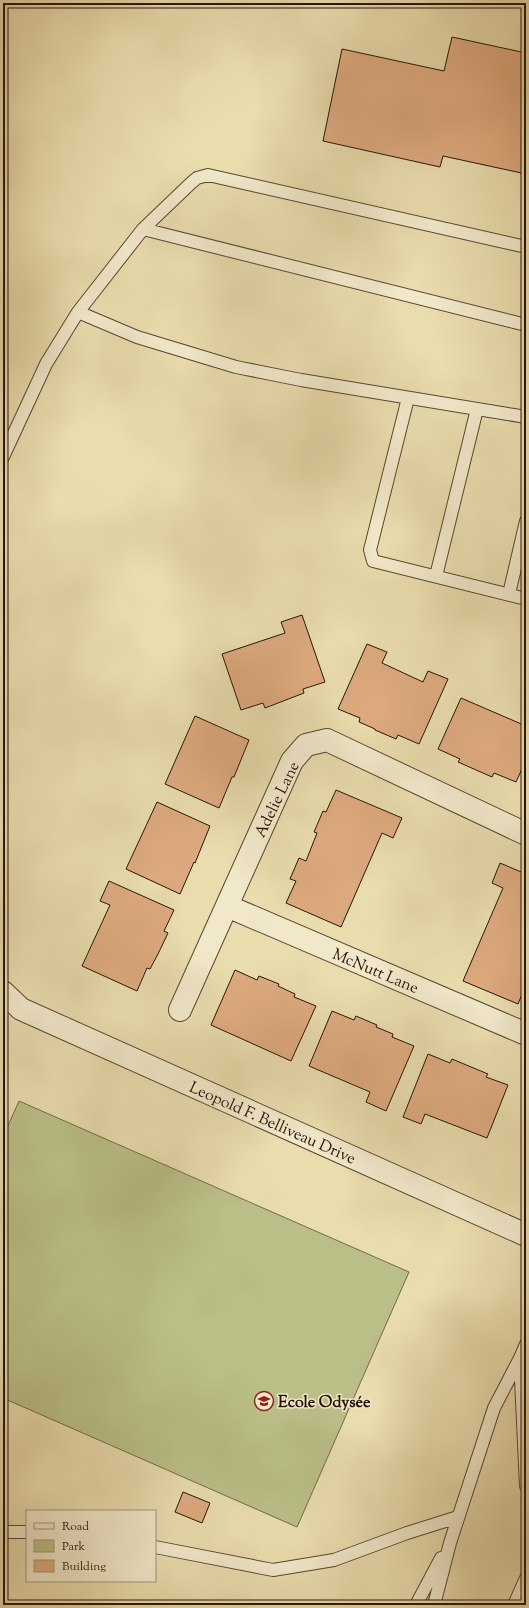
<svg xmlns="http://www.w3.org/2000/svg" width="529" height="1608" viewBox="0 0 529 1608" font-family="'Sorts Mill Goudy',serif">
<rect width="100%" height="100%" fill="#e9dcad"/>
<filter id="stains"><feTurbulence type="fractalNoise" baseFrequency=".005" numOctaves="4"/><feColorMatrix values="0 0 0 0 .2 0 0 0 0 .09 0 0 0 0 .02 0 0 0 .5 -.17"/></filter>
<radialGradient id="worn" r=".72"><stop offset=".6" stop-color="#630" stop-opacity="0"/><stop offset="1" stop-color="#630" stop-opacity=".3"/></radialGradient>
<path fill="#babf87" stroke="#716a47" d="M19 1101 409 1272 297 1527 3 1398V1137Z"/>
<path fill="#ddaa7f" stroke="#281407" d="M452 37 526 53V174L443 156 440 167 323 141 342 49 444 71Z
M302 615 325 682 303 689 304 693 265 708 263 703 241 710 222 654 285 633 281 622Z
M367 644 387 652 382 663 423 682 428 671 448 679 419 744 398 735 396 739 375 730V729L359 722 360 718 338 709Z
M461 698 526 726V760L516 782 494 773 492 777 458 762 460 759 438 749Z
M195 716 249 740 234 777H232L219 808 165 784Z
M336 790 402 818 393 838 382 833 341 927 286 903 296 881 290 879 299 858 306 861 317 833 314 832 323 811 326 812Z
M157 802 210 826 195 863 194 862 180 894 126 869Z
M500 863 526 874V984L518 1004 463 981 503 888 492 883Z
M109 881 174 910 164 931 168 933 158 954 150 969 147 968 137 991 82 966 110 905 100 901Z
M235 970 257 980 259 976 279 984 278 986 295 994 294 997 316 1006 291 1061 211 1025Z
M332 1011 354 1020 356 1016 377 1025 376 1027 393 1034 392 1037 414 1046 386 1111 366 1102 370 1092 309 1066Z
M428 1054 450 1063 452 1059 488 1074 486 1077 508 1085 487 1138 425 1114 421 1124 403 1117Z
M183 1492 210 1503 202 1523 175 1512Z"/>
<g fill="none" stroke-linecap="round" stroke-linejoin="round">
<g stroke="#584630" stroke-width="14">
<path id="service" d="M143 229 526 325
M78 312 143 229 190 184 197 178 208 175 526 247
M408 398 370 550 373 561 526 599
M3 457 46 364 78 312 137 337 236 367 301 380 526 417
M436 576 477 409
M509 594 526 521
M526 1344 520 1358 526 1486
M3 1532H27
M155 1547 273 1570 334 1560 407 1533 458 1517
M416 1605 441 1558
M434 1605 450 1543 494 1408 520 1358 526 1361
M514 1605 526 1578"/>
</g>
<g stroke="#584630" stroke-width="24">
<path id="minor" d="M227 906 526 1034
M3 992 21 1009 526 1235
M180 1010 292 761 306 745 327 740 526 834"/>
</g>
<use href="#service" stroke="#f1e8ca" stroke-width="12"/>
<use href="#minor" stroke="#f1e8ca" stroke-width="22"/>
</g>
<defs>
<g id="school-ring" transform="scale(1)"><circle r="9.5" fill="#f1e8ca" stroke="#8f2418" stroke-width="1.5"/><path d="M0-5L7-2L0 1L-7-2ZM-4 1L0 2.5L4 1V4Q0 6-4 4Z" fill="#8f2418"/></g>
</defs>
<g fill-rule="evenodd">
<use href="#school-ring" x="264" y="1401"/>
</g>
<g text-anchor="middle" stroke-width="3" stroke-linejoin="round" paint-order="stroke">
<g font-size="16" fill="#281407" stroke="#f1e8ca">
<text transform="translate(276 799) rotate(-64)" y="6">Adelie Lane</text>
<text transform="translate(376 970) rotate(23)" y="6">McNutt Lane</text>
<text transform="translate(273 1122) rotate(24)" y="6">Leopold F. Belliveau Drive</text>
</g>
<g font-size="16" font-weight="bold" fill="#281407" stroke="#f1e8ca" text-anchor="start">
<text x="278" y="1407">Ecole Odysée</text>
</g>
</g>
<rect width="529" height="1608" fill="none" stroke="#e9dcad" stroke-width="16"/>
<rect x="4" y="4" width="521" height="1600" fill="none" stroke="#281407" stroke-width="2"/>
<rect x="8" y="8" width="513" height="1592" fill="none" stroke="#281407"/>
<rect x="26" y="1510" width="130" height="72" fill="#f1e8ca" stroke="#a1937c"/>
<rect x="34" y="1523" width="20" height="6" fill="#f1e8ca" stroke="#a1937c"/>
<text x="62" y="1530" font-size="12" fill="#281407">Road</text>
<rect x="34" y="1540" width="20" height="12" fill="#babf87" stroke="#a1937c"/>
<text x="62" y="1550" font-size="12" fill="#281407">Park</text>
<rect x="34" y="1560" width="20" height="12" fill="#ddaa7f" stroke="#a1937c"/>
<text x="62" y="1570" font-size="12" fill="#281407">Building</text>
<rect width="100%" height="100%" filter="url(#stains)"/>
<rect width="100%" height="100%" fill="url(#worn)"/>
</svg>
